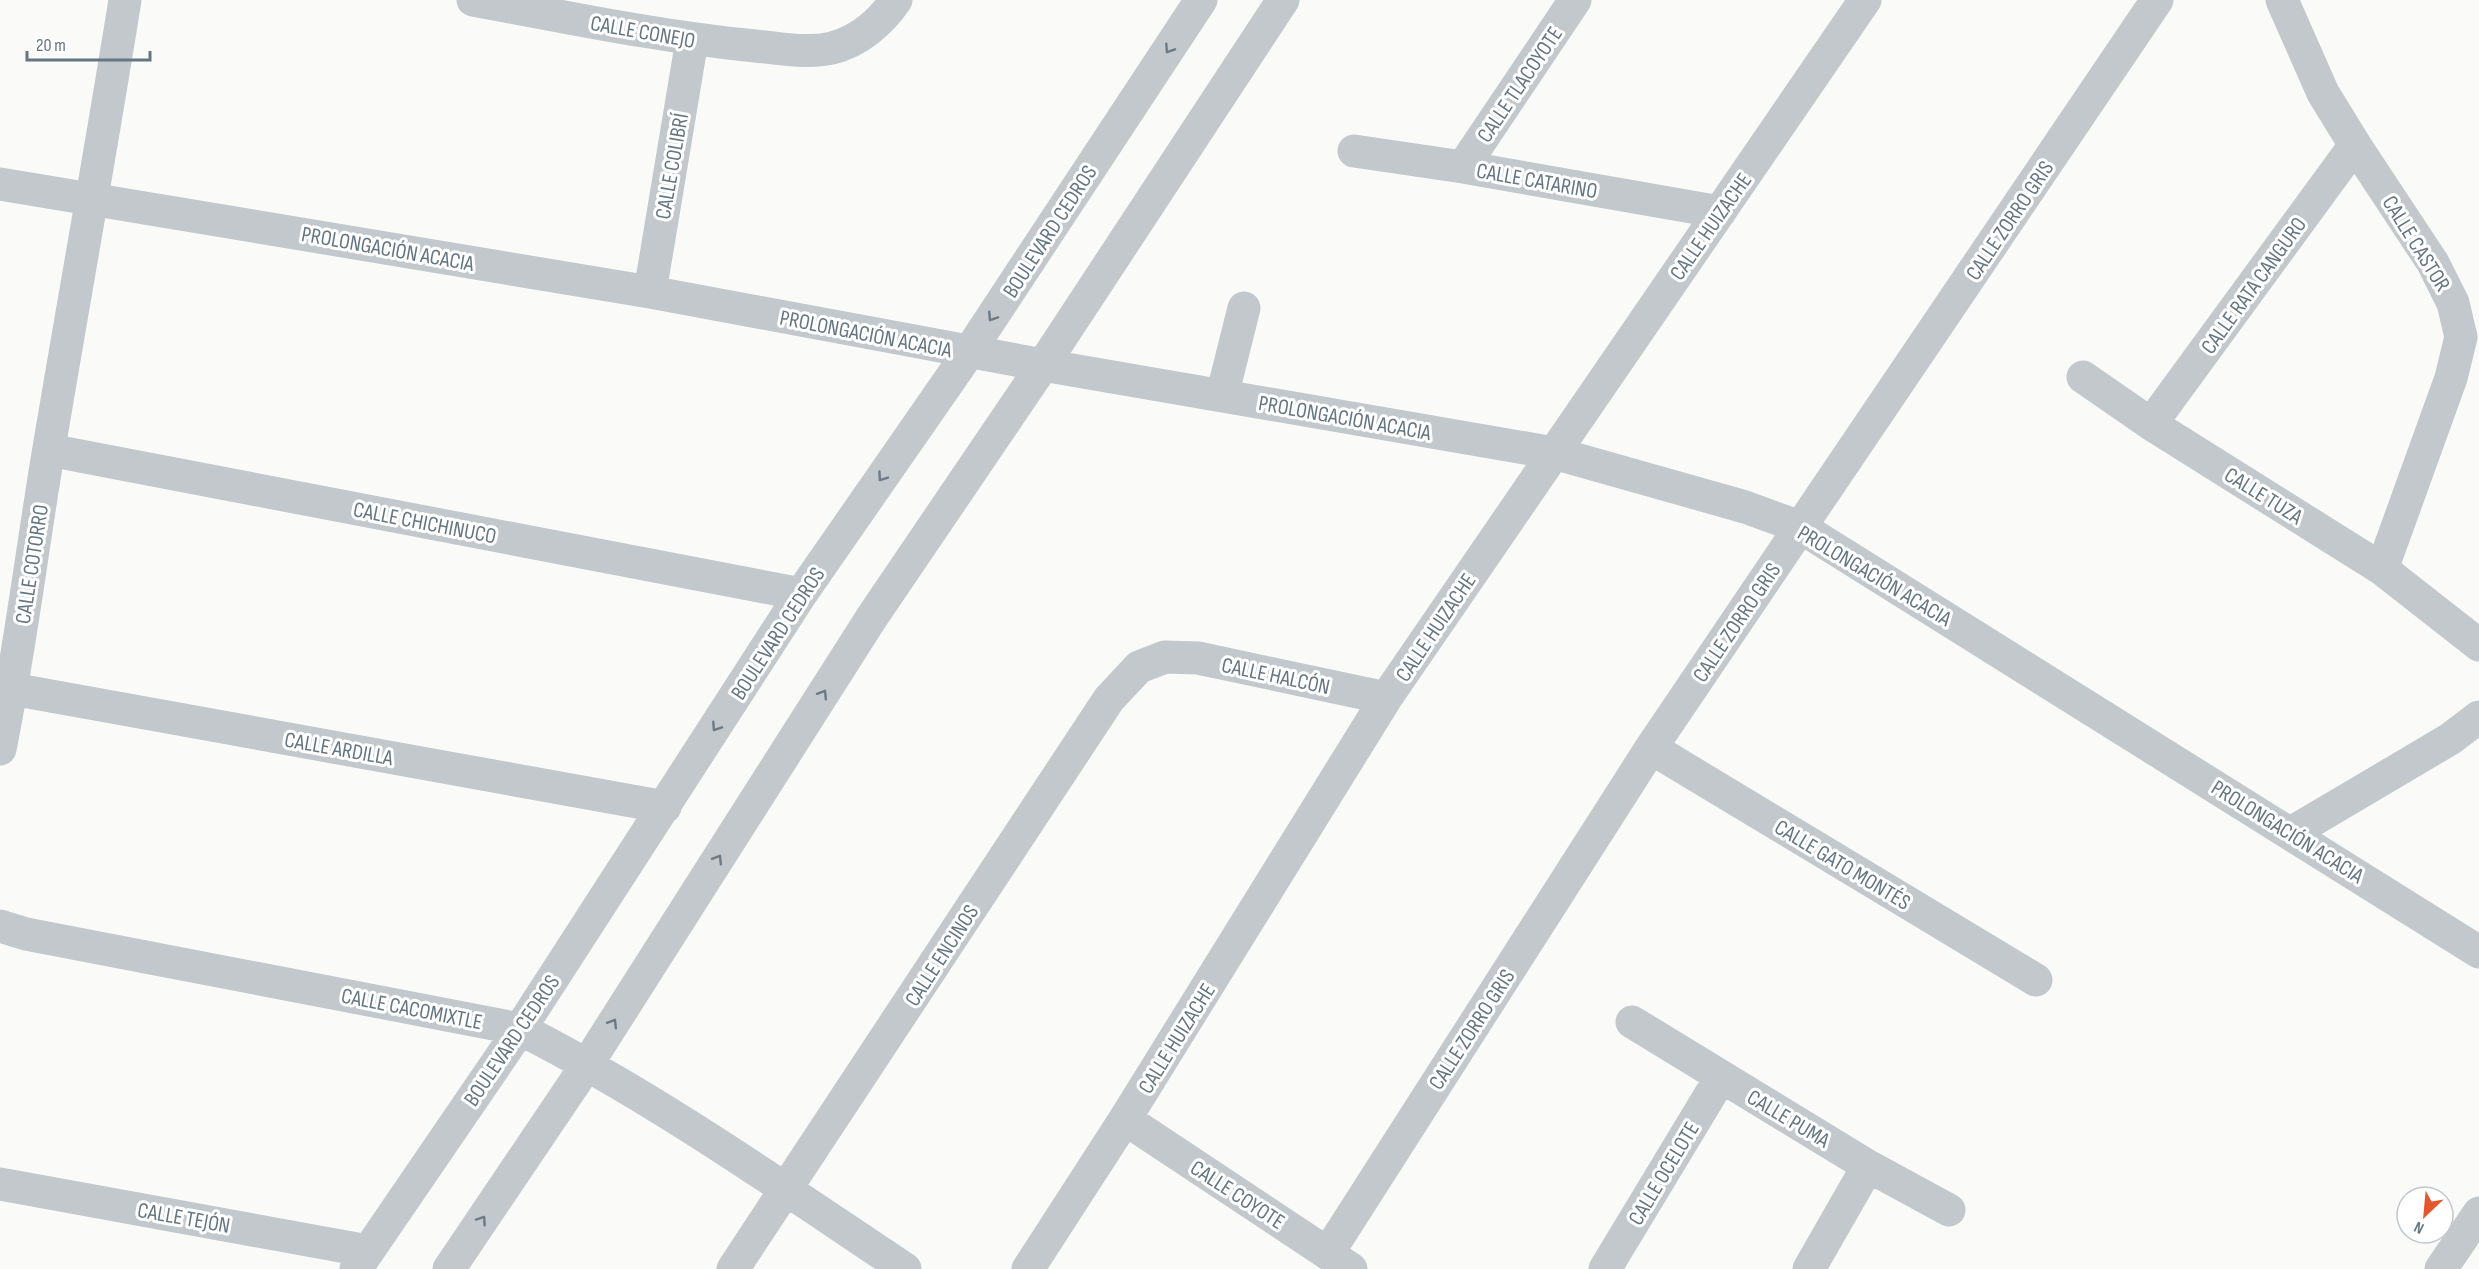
<svg xmlns="http://www.w3.org/2000/svg" width="2479" height="1269" viewBox="0 0 2479 1269" font-family="'Sofia Sans Condensed',sans-serif">
<rect width="100%" height="100%" fill="#fafaf8"/>
<g fill="none" stroke-linecap="round" stroke-linejoin="round">
<path stroke="#c3c8cc" stroke-width="33" d="M473 0C566 17 660 37 755 46 781 48 806 54 832 48 859 41 881 22 896 0
M2282 0 2323 93 2355 145 2433 263 2453 303 2461 337 2451 378 2382 569
M1354 151 1463 167 1720 212
M1463 167 1575 0
M0 184 650 292 1043 365 1554 453 1745 507 1800 527 2479 952
M650 292 692 40
M2083 377 2151 424 2382 569 2479 645
M1222 396 1244 308
M2151 424 2355 145
M49 450 801 594
M12 689 665 807
M1651 748 2036 980
M0 749C20 650 32 549 49 448 74 299 101 150 125 0
M2291 833 2450 739 2479 717
M0 926 26 934 520 1029C654 1097 779 1185 905 1269
M1632 1022 1868 1166 1949 1210
M1125 1119 1351 1269
M0 1184 368 1251
M1328 1253 1651 748 2157 0
M356 1269 520 1029 801 594 969 352 1201 0
M449 1269 588 1063 872 617 1043 365 1283 0
M733 1269 1109 699 1139 667 1165 657 1198 658 1386 698
M1028 1269 1125 1119 1386 698 1865 0
M1605 1269 1721 1077
M1809 1269 1868 1166
M2441 1269 2479 1213"/>
</g>
<defs><path id="oneway-chevron" d="M-2-3.5L2.5 0L-2 3.5" fill="none" stroke-width="1.6" stroke-linecap="round" stroke-linejoin="round" transform="scale(1.5)"/></defs>
<g stroke="#6a7a87">
<use href="#oneway-chevron" transform="translate(1169 49) rotate(123)"/>
<use href="#oneway-chevron" transform="translate(992 317) rotate(123)"/>
<use href="#oneway-chevron" transform="translate(882 477) rotate(125)"/>
<use href="#oneway-chevron" transform="translate(823 694) rotate(-58)"/>
<use href="#oneway-chevron" transform="translate(716 727) rotate(123)"/>
<use href="#oneway-chevron" transform="translate(718 859) rotate(-58)"/>
<use href="#oneway-chevron" transform="translate(613 1023) rotate(-58)"/>
<use href="#oneway-chevron" transform="translate(482 1220) rotate(-56)"/>
</g>
<g text-anchor="middle" stroke-width="6" stroke-linejoin="round" paint-order="stroke">
<g font-size="22" fill="#657683" stroke="#fff">
<text transform="translate(643 31) rotate(10)" y="8">CALLE CONEJO</text>
<text transform="translate(1519 84) rotate(-56)" y="8">CALLE TLACOYOTE</text>
<text transform="translate(671 166) rotate(-80)" y="8">CALLE COLIBRÍ</text>
<text transform="translate(1537 180) rotate(10)" y="8">CALLE CATARINO</text>
<text transform="translate(2009 220) rotate(-56)" y="8">CALLE ZORRO GRIS</text>
<text transform="translate(1710 226) rotate(-55)" y="8">CALLE HUIZACHE</text>
<text transform="translate(1049 231) rotate(-57)" y="8">BOULEVARD CEDROS</text>
<text transform="translate(2417 243) rotate(58)" y="8">CALLE CASTOR</text>
<text transform="translate(388 248) rotate(10)" y="8">PROLONGACIÓN ACACIA</text>
<text transform="translate(2253 285) rotate(-54)" y="8">CALLE RATA CANGURO</text>
<text transform="translate(866 333) rotate(11)" y="8">PROLONGACIÓN ACACIA</text>
<text transform="translate(1345 417) rotate(10)" y="8">PROLONGACIÓN ACACIA</text>
<text transform="translate(2264 495) rotate(32)" y="8">CALLE TUZA</text>
<text transform="translate(425 522) rotate(11)" y="8">CALLE CHICHINUCO</text>
<text transform="translate(31 564) rotate(-81)" y="8">CALLE COTORRO</text>
<text transform="translate(1875 575) rotate(31)" y="8">PROLONGACIÓN ACACIA</text>
<text transform="translate(1736 622) rotate(-56)" y="8">CALLE ZORRO GRIS</text>
<text transform="translate(1435 627) rotate(-56)" y="8">CALLE HUIZACHE</text>
<text transform="translate(777 633) rotate(-57)" y="8">BOULEVARD CEDROS</text>
<text transform="translate(1276 675) rotate(12)" y="8">CALLE HALCÓN</text>
<text transform="translate(339 748) rotate(10)" y="8">CALLE ARDILLA</text>
<text transform="translate(2288 831) rotate(32)" y="8">PROLONGACIÓN ACACIA</text>
<text transform="translate(1843 864) rotate(31)" y="8">CALLE GATO MONTÉS</text>
<text transform="translate(941 955) rotate(-57)" y="8">CALLE ENCINOS</text>
<text transform="translate(412 1008) rotate(11)" y="8">CALLE CACOMIXTLE</text>
<text transform="translate(1471 1029) rotate(-57)" y="8">CALLE ZORRO GRIS</text>
<text transform="translate(1176 1038) rotate(-58)" y="8">CALLE HUIZACHE</text>
<text transform="translate(511 1040) rotate(-56)" y="8">BOULEVARD CEDROS</text>
<text transform="translate(1789 1118) rotate(31)" y="8">CALLE PUMA</text>
<text transform="translate(1663 1173) rotate(-59)" y="8">CALLE OCELOTE</text>
<text transform="translate(1238 1194) rotate(33)" y="8">CALLE COYOTE</text>
<text transform="translate(184 1217) rotate(10)" y="8">CALLE TEJÓN</text>
</g>
</g>
<g transform="translate(2425 1215) rotate(206)"><circle r="28" fill="#ffffff" stroke="#c1c8cd" stroke-width="1.5"/>
<path d="M0-4.5L10 22L0 15L-10 22Z" fill="#e4572e"/>
<text y="-9" font-size="16" font-weight="bold" text-anchor="middle" fill="#657683">N</text>
</g>
<path d="M27 51v9h123v-9" fill="none" stroke="#657683" stroke-width="3"/>
<text x="36" y="51" font-size="18" fill="#657683" stroke="#ffffff" stroke-width="4.5" paint-order="stroke">20 m</text>
</svg>
